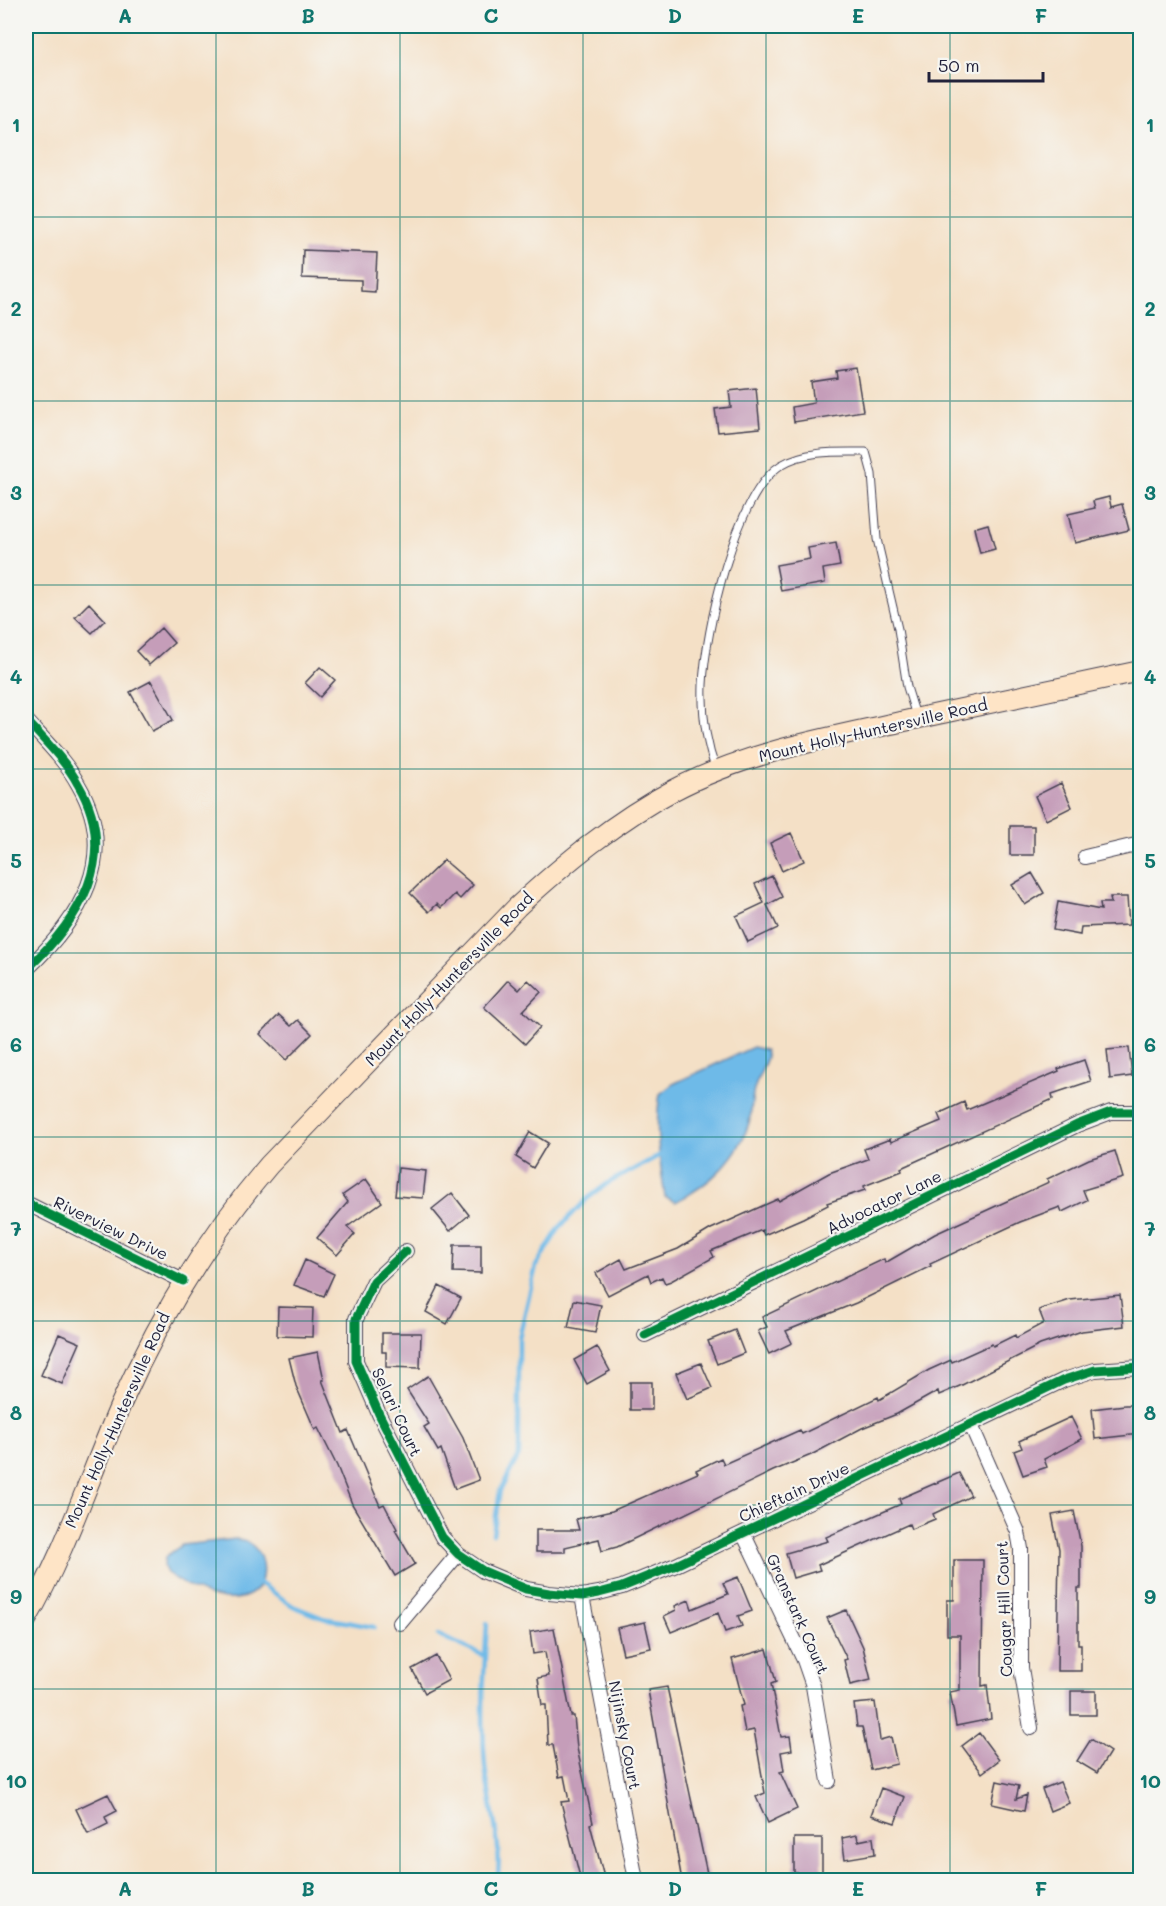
<svg xmlns="http://www.w3.org/2000/svg" width="1166" height="1906" viewBox="0 0 1166 1906" font-family="Mali,sans-serif">
<rect width="100%" height="100%" fill="#f6f6f2"/>
<filter id="ink" filterUnits="userSpaceOnUse"><feTurbulence type="fractalNoise" baseFrequency=".0167" numOctaves="2"/><feDisplacementMap in="SourceGraphic" scale="12" xChannelSelector="R" yChannelSelector="G"/><feConvolveMatrix kernelMatrix="1 2 1 2 8 2 1 2 1" color-interpolation-filters="sRGB"/></filter>
<filter id="wash" filterUnits="userSpaceOnUse"><feTurbulence type="fractalNoise" baseFrequency=".008" numOctaves="4" result="noise"/><feDisplacementMap in="SourceGraphic" scale="24" xChannelSelector="R" yChannelSelector="G"/><feGaussianBlur stdDeviation="1.35" result="paint"/><feColorMatrix in="noise" values="0 0 0 0 0 0 0 0 0 0 0 0 0 0 0 0 0 1.4 0 .05"/><feComposite in="paint" operator="in"/></filter>
<g filter="url(#wash)">
<rect width="100%" height="100%" fill="#f4e0c6"/>
<path fill="#6ebae8" stroke="#486e92" stroke-width="1.5" d="M753 1047 765 1050 767 1057C764 1067 758 1077 755 1087 751 1097 752 1109 750 1119 740 1157 710 1185 675 1202L665 1197C660 1163 654 1128 660 1094L673 1084Z
M236 1539C242 1541 249 1542 253 1546 266 1558 267 1586 249 1595 222 1608 188 1588 167 1573L164 1567 165 1557 182 1545Z"/>
<g fill="none" stroke-linecap="round" stroke-linejoin="round">
<path stroke="#6ebae8" stroke-width="4.5" d="M493 1534 500 1491 519 1455V1338L536 1266 560 1227 587 1199 608 1183 664 1153
M254 1579 293 1606 323 1618 374 1627
M487 1623C484 1670 481 1718 485 1766 488 1799 504 1849 497 1880
M438 1635 485 1656"/>
</g>
<g id="blocks">
<path fill="#c59db9" d="M303 250 377 253 375 292 361 291V280L302 278Z
M856 368 863 411 794 422 792 407 814 403 811 382 837 378 836 371Z
M756 388 760 428 718 432 715 409 731 407 729 391Z
M1109 497 1111 507 1122 504 1129 530 1075 543 1068 514 1095 508 1093 501Z
M988 524 995 549 980 553 974 528Z
M836 543 840 566 823 569 825 583 781 591 776 565 810 559 808 548Z
M89 603 105 620 92 633 75 617Z
M161 628 174 643 149 665 136 651Z
M320 667 335 680 320 697 305 683Z
M151 681 173 720 152 731 130 692Z
M1061 783 1072 807 1046 820 1035 796Z
M1010 826H1034V855H1010Z
M791 833 804 861 782 871 770 843Z
M444 860 473 885 460 899 455 894 441 908 437 904 429 912 410 893Z
M1032 873 1044 893 1025 905 1012 885Z
M772 876 782 897 767 905 778 928 748 942 736 916 764 903 755 884Z
M1110 897H1127L1129 925 1081 927 1080 935 1053 930 1058 902 1101 910 1100 903H1111Z
M508 980 519 990 528 980 541 992 523 1011 540 1027 525 1044 484 1007Z
M279 1015 291 1026 298 1020 312 1034 286 1060 260 1034Z
M1129 1048 1132 1076 1110 1079 1107 1050Z
M1084 1060 1091 1081 1052 1094 1053 1099 901 1168 902 1171 864 1186 865 1190 827 1203 828 1205 803 1218 764 1235 762 1230 711 1251 714 1257 671 1281 665 1283 662 1277 651 1282 648 1274 608 1295 596 1273 621 1259 626 1269 678 1249 711 1229 778 1199 779 1201 829 1173 868 1159 864 1149 890 1139 891 1142 941 1121 938 1114 964 1102 967 1110 1059 1071 1058 1069Z
M530 1132 548 1143 533 1168 516 1157Z
M1115 1151 1123 1178 1083 1190 1087 1200 1062 1212 1060 1207 1020 1222 930 1264 931 1266 856 1303 786 1331 792 1343 769 1354 758 1331 767 1327 762 1317 884 1259 885 1263 935 1234 1049 1182 1047 1179 1089 1159Z
M398 1168 426 1171 423 1198 395 1196Z
M366 1179 382 1202 347 1227 355 1234 337 1255 317 1238 348 1202 343 1195Z
M452 1193 469 1215 450 1231 432 1209Z
M454 1245H481V1273L453 1272Z
M305 1260 334 1274 324 1296 294 1285Z
M439 1286 461 1298 447 1324 426 1312Z
M1120 1295 1124 1326 1082 1331 1040 1345 962 1385 939 1395 938 1391 897 1414 862 1428 811 1455 773 1471 617 1547 602 1551 599 1539 565 1547V1552H536V1530H579L576 1519 612 1511 698 1473 696 1470 721 1458 724 1464 800 1430 802 1434 878 1397 879 1400 929 1370 951 1360 952 1362 992 1344 993 1346 1015 1335 1016 1338 1044 1323 1039 1310 1070 1300Z
M574 1300 601 1305 595 1333 568 1328Z
M278 1307 313 1308 312 1337 277 1336Z
M735 1330 744 1353 717 1364 708 1341Z
M382 1333H421L420 1368 386 1367V1352H382Z
M59 1334 80 1343 62 1384 41 1375Z
M597 1347 610 1371 587 1384 574 1360Z
M318 1352 324 1380H322L343 1433 348 1430 380 1506 384 1504 397 1529 395 1530 415 1564 395 1576 352 1504 337 1466 318 1428 315 1430 296 1386 289 1358Z
M701 1363 712 1388 687 1399 676 1373Z
M428 1376 463 1438 479 1480 455 1489 441 1449 438 1451 424 1427 429 1424 407 1390Z
M630 1382H652V1410H630Z
M1125 1405H1140V1434L1095 1439 1092 1409Z
M1071 1417 1082 1439 1044 1459 1047 1467 1023 1475 1014 1451 1022 1448 1019 1441Z
M959 1473 971 1496 933 1514 935 1519 911 1529 909 1524 818 1565 820 1570 793 1578 786 1553 828 1541 826 1537 901 1504 899 1499Z
M1074 1511 1081 1546V1588H1078V1644H1081V1671H1057L1059 1549 1052 1515Z
M954 1560H983L982 1686 987 1685 991 1719 956 1726 950 1692 960 1690V1635H947V1600H954Z
M738 1577 752 1611 738 1616 742 1626 725 1632 718 1613 671 1632 664 1616 676 1610 675 1606 689 1600 692 1609 728 1594 723 1583Z
M846 1610 863 1647 871 1680 850 1685 844 1660 847 1659 827 1618Z
M645 1622 651 1648 623 1654 617 1628Z
M554 1628 571 1716H574L577 1748 593 1823 590 1824 605 1881H581L561 1802 569 1801 564 1776 559 1777 553 1745H548L546 1705H542L538 1678 549 1676 545 1652 533 1654 530 1632Z
M767 1649 776 1682 771 1684 781 1737 790 1736 792 1750 781 1752 784 1771 780 1772 797 1809 768 1823 756 1797 765 1793 754 1730 745 1732 740 1706 744 1705 732 1659Z
M436 1656 449 1680 425 1693 412 1669Z
M667 1687 708 1878 692 1881H682L648 1690Z
M1071 1691H1096V1715H1071Z
M875 1702 880 1740 891 1737 897 1764 871 1770 862 1727H857L854 1704Z
M979 1733 999 1760 982 1773 962 1746Z
M1091 1739 1110 1752 1097 1773 1077 1761Z
M997 1781 1019 1786 1016 1799 1027 1795 1024 1811 992 1804Z
M1060 1782 1069 1803 1050 1811 1042 1789Z
M881 1788 905 1797 895 1823 871 1815Z
M108 1794 117 1811 105 1817 108 1824 88 1834 76 1809Z
M857 1835 858 1841 873 1838 875 1854 845 1859 842 1838Z
M794 1838H822V1873H794Z"/>
</g>
</g>
<g filter="url(#ink)">
<use href="#blocks" fill-opacity="0" stroke="#423e50" stroke-width="1.5"/>
<g fill="none" stroke-linecap="round" stroke-linejoin="round">
<g stroke="#423e50" stroke-width="9">
<path id="lane" d="M716 770C706 743 702 714 703 685 705 633 735 494 781 465 806 450 837 452 866 452L872 474 877 539 898 629 907 687 916 716"/>
</g>
<g stroke="#423e50" stroke-width="16">
<path id="street" d="M26 720C44 740 65 760 78 784 121 857 79 920 26 970
M1085 857 1140 844
M26 1203 183 1281
M406 1251 374 1281 356 1319V1361L379 1414 442 1537 458 1554 483 1571 526 1589 549 1593 582 1596 599 1593 622 1587 676 1565 1064 1380 1095 1370 1140 1367
M645 1335 1077 1125 1111 1112H1140
M971 1425 1018 1532 1021 1549V1668L1031 1728
M743 1533 804 1660 813 1686 829 1781
M582 1596 636 1880
M400 1623 458 1554"/>
</g>
<g stroke="#423e50" stroke-width="22">
<path id="secondary" d="M26 1620C65 1553 90 1475 121 1404 160 1316 207 1238 269 1165L517 907C565 863 615 821 674 790 744 753 823 739 900 722 980 705 1060 688 1140 671"/>
</g>
<use href="#lane" stroke="#fff" stroke-width="7"/>
<use href="#street" stroke="#fff" stroke-width="14"/>
<use href="#secondary" stroke="#fee4c6" stroke-width="20"/>
<g stroke="#f6f6f2" stroke-width="13">
<path id="cycleway" d="M26 720C44 740 65 760 78 784 121 857 79 920 26 970
M26 1203 183 1281
M406 1251 374 1281 356 1319V1361L379 1414 442 1537 458 1554 483 1571 526 1589 549 1593 582 1596 599 1593 622 1587 676 1565 1064 1380 1095 1370 1140 1367
M645 1335 1077 1125 1111 1112H1140"/>
</g>
<use href="#cycleway" stroke="#00873e" stroke-width="9"/>
</g>
</g>
<path fill="none" stroke="#0f766e" stroke-width="1.5" stroke-opacity="0.55" d="M216 26V1880M400 26V1880M583 26V1880M766 26V1880M950 26V1880M26 217H1140M26 401H1140M26 585H1140M26 769H1140M26 953H1140M26 1137H1140M26 1321H1140M26 1505H1140M26 1689H1140"/>
<g text-anchor="middle" stroke-width="4.5" stroke-linejoin="round" paint-order="stroke">
<g font-size="16" fill="#22223b" stroke="#f6f6f2">
<text transform="translate(873 730) rotate(-13)" y="6">Mount Holly-Huntersville Road</text>
<text transform="translate(449 979) rotate(-46)" y="6">Mount Holly-Huntersville Road</text>
<text transform="translate(884 1202) rotate(-26)" y="6">Advocator Lane</text>
<text transform="translate(111 1228) rotate(26)" y="6">Riverview Drive</text>
<text transform="translate(397 1412) rotate(65)" y="6">Selari Court</text>
<text transform="translate(117 1420) rotate(-66)" y="6">Mount Holly-Huntersville Road</text>
<text transform="translate(794 1492) rotate(-25)" y="6">Chieftain Drive</text>
<text transform="translate(1004 1609) rotate(-92)" y="6">Cougar Hill Court</text>
<text transform="translate(798 1614) rotate(66)" y="6">Granstark Court</text>
<text transform="translate(625 1735) rotate(79)" y="6">Nijinsky Court</text>
</g>
</g>
<rect width="1166" height="1906" fill="none" stroke="#f6f6f2" stroke-width="66"/>
<path d="M929 72v9h114v-9" fill="none" stroke="#22223b" stroke-width="3"/>
<text x="938" y="72" font-size="18" fill="#22223b" stroke="#f6f6f2" stroke-width="4.5" paint-order="stroke">50 m</text>
<rect x="33" y="33" width="1100" height="1840" fill="none" stroke="#0f766e" stroke-width="2"/>
<g font-size="20" text-anchor="middle" font-weight="bold" fill="#0f766e">
<text x="125" y="23">A</text>
<text x="308" y="23">B</text>
<text x="491" y="23">C</text>
<text x="675" y="23">D</text>
<text x="858" y="23">E</text>
<text x="1041" y="23">F</text>
<text x="16" y="132">1</text>
<text x="1150" y="132">1</text>
<text x="16" y="316">2</text>
<text x="1150" y="316">2</text>
<text x="16" y="500">3</text>
<text x="1150" y="500">3</text>
<text x="16" y="684">4</text>
<text x="1150" y="684">4</text>
<text x="16" y="868">5</text>
<text x="1150" y="868">5</text>
<text x="16" y="1052">6</text>
<text x="1150" y="1052">6</text>
<text x="16" y="1236">7</text>
<text x="1150" y="1236">7</text>
<text x="16" y="1420">8</text>
<text x="1150" y="1420">8</text>
<text x="16" y="1604">9</text>
<text x="1150" y="1604">9</text>
<text x="16" y="1788">10</text>
<text x="1150" y="1788">10</text>
<text x="125" y="1896">A</text>
<text x="308" y="1896">B</text>
<text x="491" y="1896">C</text>
<text x="675" y="1896">D</text>
<text x="858" y="1896">E</text>
<text x="1041" y="1896">F</text>
</g>
</svg>
